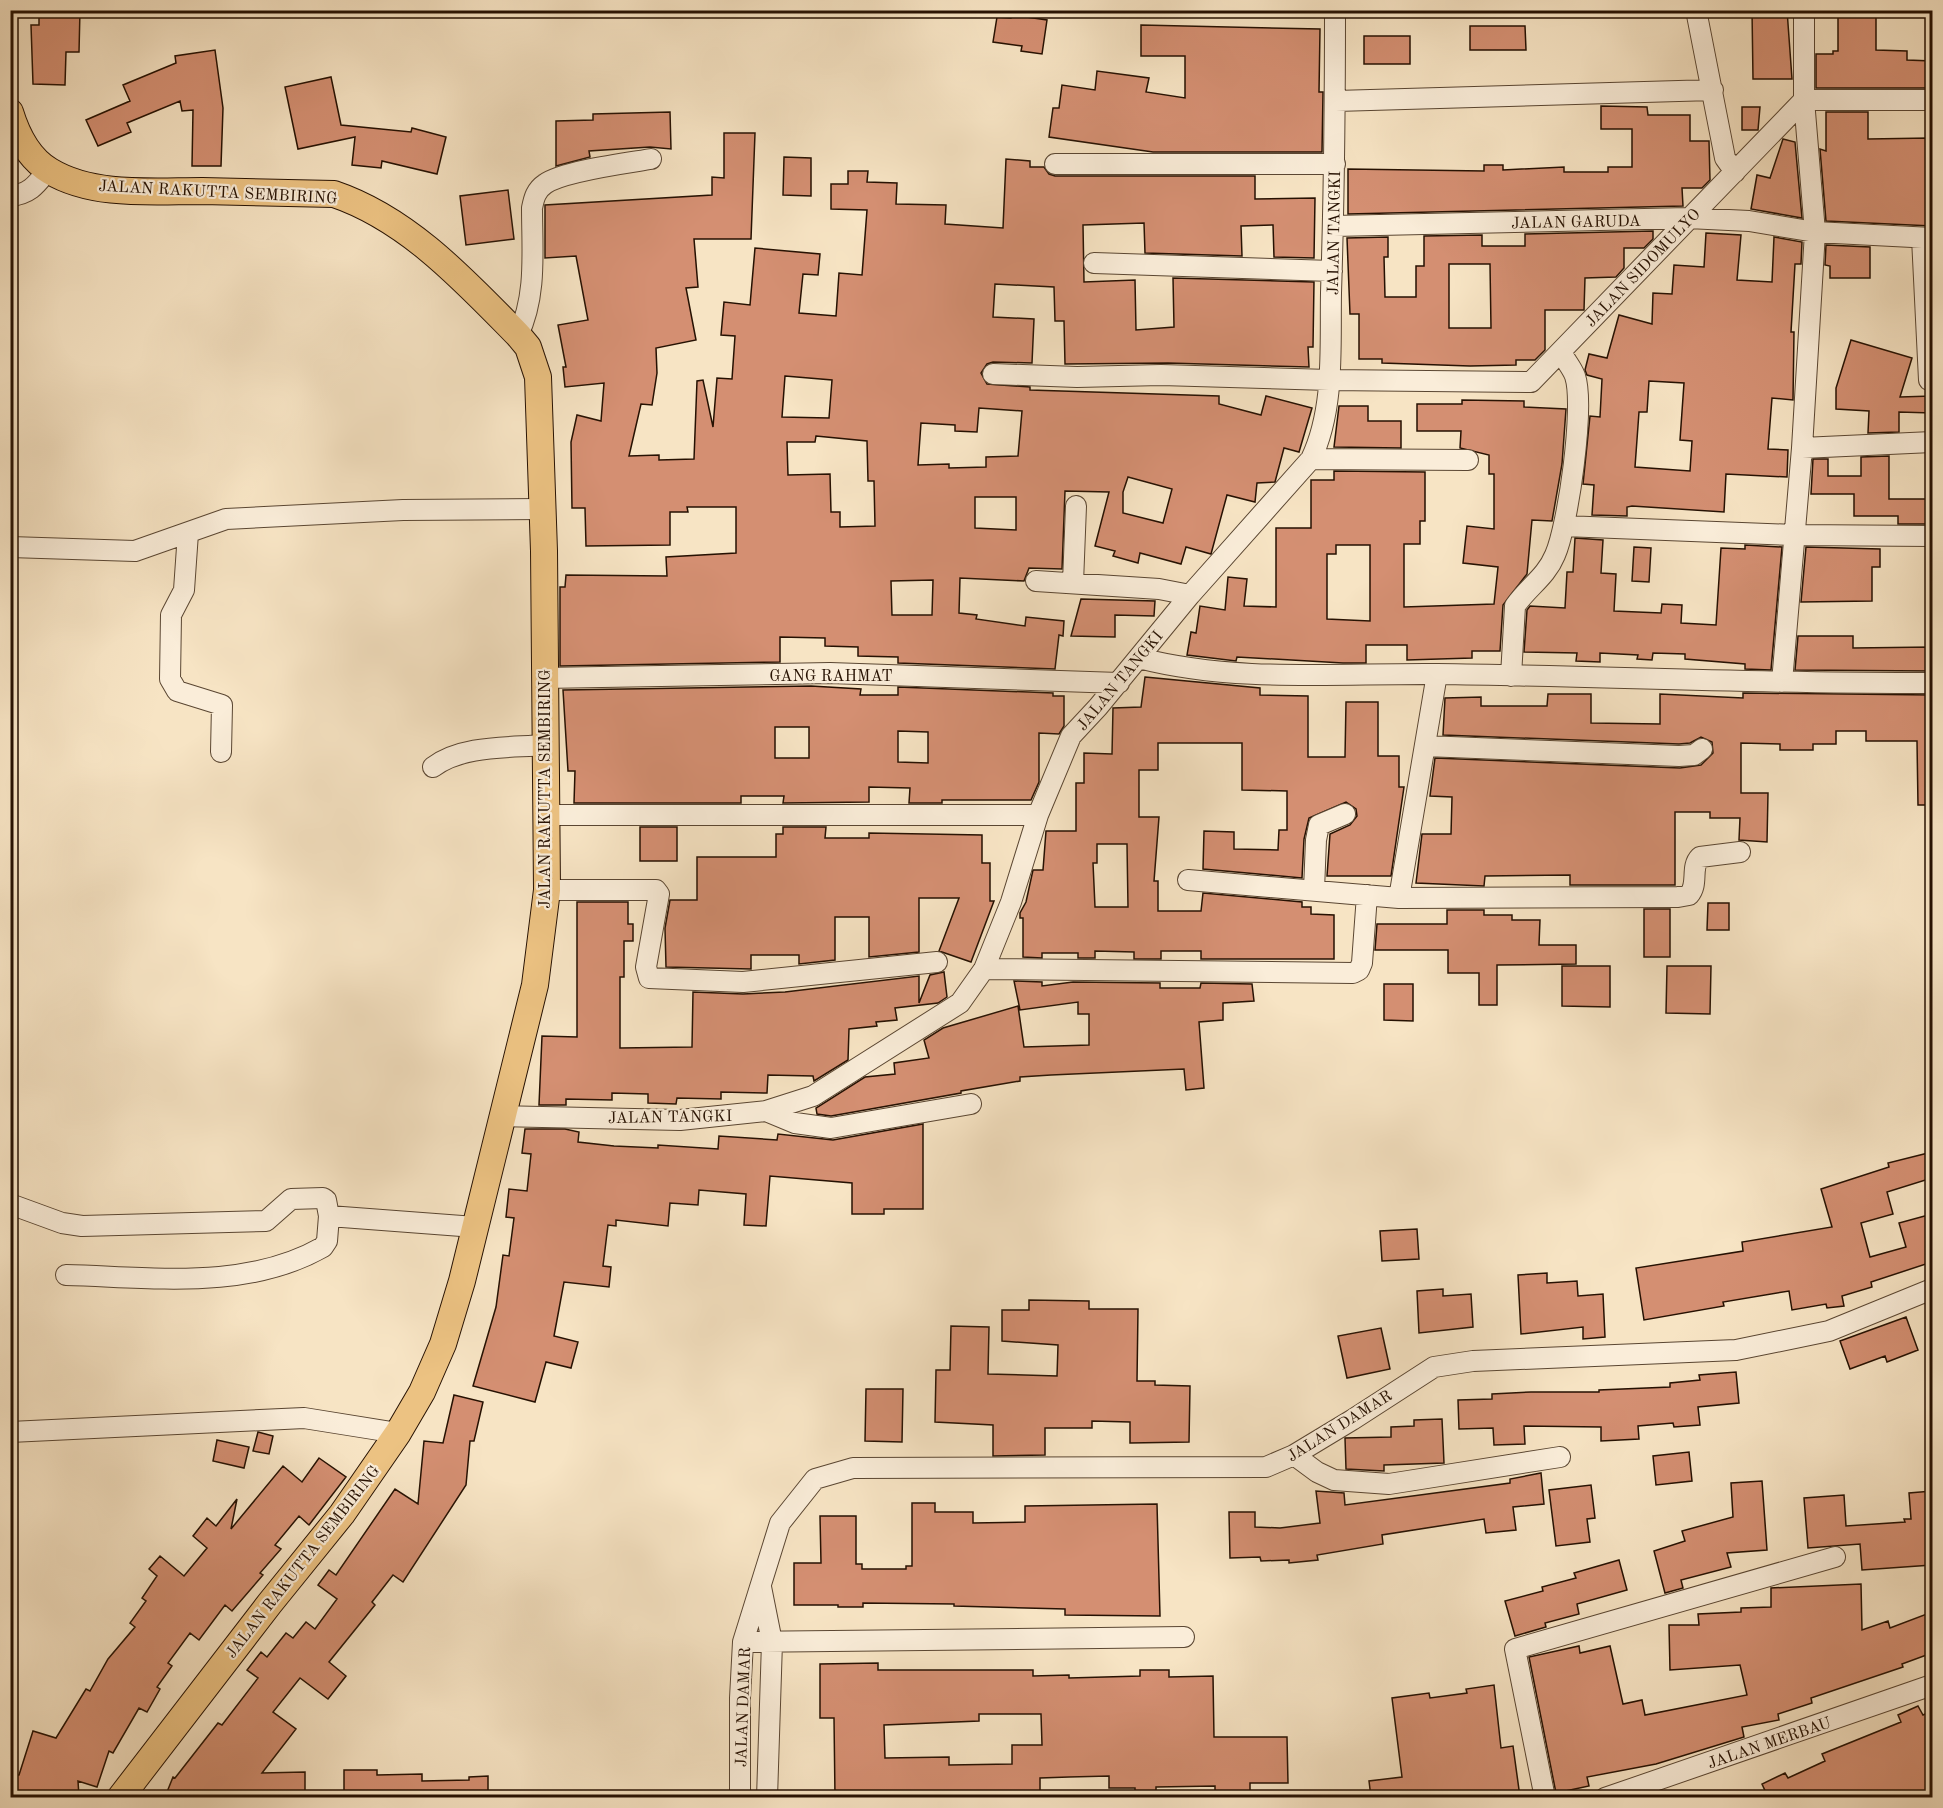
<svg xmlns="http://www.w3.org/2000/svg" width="1943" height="1808" viewBox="0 0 1943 1808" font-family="'Old Standard TT',serif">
<rect width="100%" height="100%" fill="#f7e4c4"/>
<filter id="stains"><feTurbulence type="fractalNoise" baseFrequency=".00333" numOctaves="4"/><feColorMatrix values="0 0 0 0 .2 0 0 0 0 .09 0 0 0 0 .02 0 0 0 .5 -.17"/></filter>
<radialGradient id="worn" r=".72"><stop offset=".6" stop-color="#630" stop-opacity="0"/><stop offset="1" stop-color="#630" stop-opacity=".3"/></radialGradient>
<path fill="#d48f72" stroke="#261102" stroke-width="1.5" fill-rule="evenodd" d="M39 10H80L79 52H66L65 85 33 84 31 25H39Z
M1752 10H1787L1792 79H1753Z
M1838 13H1876V50L1907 51V60L1932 61V88H1816V54H1833V51H1838Z
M1012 15 1047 20 1042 54 1021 51 1022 46 993 42 997 17 1011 18Z
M1141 25 1320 29 1319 92H1323L1322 152H1153L1049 137 1053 108H1059L1062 85 1095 90 1097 71 1149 78 1146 92 1185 98V56H1141Z
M1470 26H1525L1526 50H1470Z
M1364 36H1410V64H1364Z
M215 50 223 108 221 166H192L193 110 182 111 180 101 127 123 131 132 98 146 86 120 130 101 123 85 176 63 175 56Z
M331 77 341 125 411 132 412 128 446 137 437 174 382 161 381 168 352 165 355 137 298 149 285 87Z
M1601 106 1647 107 1648 115H1690V141H1709L1710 180 1702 188H1682L1683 206 1348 214V169L1484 171V165H1503V170L1564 167V172H1608V167H1632V129H1601Z
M1742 107H1760L1758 130H1742Z
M670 112 671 149 650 147 589 151 590 157 556 166V121L593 120V114Z
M1826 112H1868V139L1929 138V197H1932V226L1826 221 1820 149 1826 151Z
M724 133H755L751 239H694L698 287 686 288 696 340 656 348 657 373 652 405 641 404 629 456 659 455V460L694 459 697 381 703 380 713 427 717 378 732 379 735 336 721 335 724 302 750 305 755 248 820 254 818 275 803 274 799 313 836 316 839 273 862 275 867 210 831 209V184H848V171H868L867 182 897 183 896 204 946 205 945 224 1003 228 1006 159 1030 161V167H1044L1049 174 1055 176H1255V199L1315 198 1314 258 1274 257 1273 225 1241 226 1242 256 1145 253 1144 223 1083 225 1084 282 1135 280 1136 330 1174 327 1173 278 1314 282 1313 347H1308L1309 367 1168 363 1065 364 1064 321H1055L1054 287 995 284 993 317 1034 319 1032 363 993 362 987 364 981 373 987 384 1030 387V390L1219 396V404L1261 415 1266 396 1312 408 1299 452 1284 448 1275 482 1257 483 1255 502 1227 495 1211 554 1186 547 1181 564 1140 553 1138 563 1113 556 1115 551 1095 546 1109 492 1065 491 1062 569 1029 568 1024 581 960 578 959 613 977 615 976 619 1025 626 1026 617 1064 621 1063 636 1059 635 1055 669 898 663V657L858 656V647L825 646V638L780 637V662L560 666V587H565L566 575 667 576 666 557 736 553V507H687L688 512H670V545L586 546 585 508H572L571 442 577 415 601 421 604 383 565 387 563 367H566L558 325 588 320 576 256 545 258V205L712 195V177L724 178ZM785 376 832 380 829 418 782 417ZM979 408 1022 411 1018 456 986 457V467L949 468V464L918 465 921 423 955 425V431L977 432ZM816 436 867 441 868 481H874L875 526 840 527V512H831L830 474 788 475 787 442H815ZM1128 477 1172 489 1163 523 1123 513V492ZM975 497H1016V530L975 528ZM933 580 932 615H892L891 581Z
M1783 139 1795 142 1802 218 1751 209 1757 175 1770 178Z
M784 157 811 158V196L783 195Z
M508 190 514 239 466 245 460 196Z
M1653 231V239L1644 248H1624V268L1616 277 1585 278 1584 310H1545V350L1535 360H1516V365L1470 366 1382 363V359H1359V314H1350L1347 238 1388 237V257H1384L1385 297H1416V266H1424V236L1482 235V246H1525V234ZM1449 264H1490L1491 328H1449Z
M1706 233 1741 235 1737 280 1772 282 1774 237 1802 242 1801 264H1795L1791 332H1794L1793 400 1772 398 1768 449 1788 450 1787 477 1726 474 1724 512 1632 506 1627 507V516L1592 515 1594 485 1583 484 1590 416 1600 417 1602 379 1587 375 1585 370 1589 354 1607 358 1619 315 1652 324 1653 293 1672 294 1674 265 1704 267ZM1649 381 1684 383 1680 440 1692 441 1690 471 1635 467 1639 412H1647Z
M1826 245 1870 247V278H1830V266L1825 265Z
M1851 340 1912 358 1900 397 1932 396V413L1899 412V432L1868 433 1869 411 1836 409V388Z
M1462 400 1524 401V407L1566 409 1562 464 1552 521 1532 520 1527 574 1503 605 1500 651H1472V658L1407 660V645H1366V663H1343L1237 657 1236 661 1187 655 1191 632 1196 633 1200 606 1225 610 1228 577 1247 579 1244 606 1276 607V528H1311V480H1334V471L1425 472V521H1420V544H1404V607L1494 604 1498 567 1463 563 1467 526 1494 529V474H1489V455L1460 448 1461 431H1417V404H1462ZM1336 545H1370V621L1327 619V554H1336Z
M1339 406H1368V421H1401V448L1334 447Z
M1889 456V499H1932V524H1898V516H1854V494H1811L1813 459H1828V476H1861V457Z
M1575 538 1603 540 1601 573 1616 574 1614 611 1661 613 1662 604 1682 605 1681 623 1716 625 1721 548 1745 549V545L1782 547 1771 670 1745 669V664L1685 659V654L1653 653 1652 660 1637 659 1638 655 1600 653V662L1576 661 1577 653 1524 652 1527 610 1530 606 1565 608 1567 572H1573Z
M1634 547 1651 548 1649 582 1632 581Z
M1806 547 1880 549V567H1872V601L1801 602Z
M1081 599 1155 601 1154 616 1115 615V637L1071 636Z
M1798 636H1853V648L1932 647V671L1795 670Z
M1145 677 1260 688V695L1308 696V757H1345L1346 702H1378V756H1399V787H1404L1391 876H1327L1330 834 1350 825 1357 816 1356 809 1346 802 1309 818 1304 839 1302 878 1203 869 1204 831 1234 832V849L1278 850 1279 830H1287V791L1242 790V743H1158V770H1139V817H1159L1154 881H1158V911H1201L1203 893 1302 902V907H1311V914L1334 915V959H1201V951H1161V959H1134V952L1095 951V958H1078V953H1042V958L1023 957V918H1020V913L1026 902 1033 870H1043L1046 831H1076V783H1084V753L1112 754 1113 708 1141 707ZM1097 844H1127L1128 907H1095L1093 863H1097Z
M811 686 861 689 860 695H898V687L1053 693V696H1064V726L1059 734 1039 733V782L1031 800H942V803H909L910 788 869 787V802L783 803 784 796H741V803H574L575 771H568L563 690ZM775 727H809V758H775ZM898 731 928 732V763L898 762Z
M1743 693 1932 695V805H1918L1917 741H1866V731H1836V744H1813V750H1780V744L1741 743V793H1768L1767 842 1739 840 1740 818H1710V812H1675V885H1570V875L1485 876 1484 886 1416 883 1422 834H1451L1452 797 1430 796 1435 758 1680 768 1701 765 1713 753 1712 742 1701 737 1690 743 1679 744 1443 735 1445 698 1481 697V706H1547L1548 694H1591V723L1660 724V694L1743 698Z
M640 827H677V861H640Z
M783 827H826L825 838H869V833L982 835V863H990V901H994L971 962 939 951 959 898H919V952L869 957V917H835V960L799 964V955H751V969L666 967 665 928 670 900H697V857H776V834H783Z
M577 902H628V924H633V941H624V977H620V1048L692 1047 693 992 743 994 785 992 919 976V1003L930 975 944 972 947 997 938 1003 895 1008 897 1020 876 1022 877 1026 849 1029 848 1060 814 1081 813 1076 768 1075 767 1093 721 1092V1099L677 1098 676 1104 648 1103V1094L612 1093V1100L566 1099V1105H539L542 1036 577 1037Z
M1708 903H1729V930H1707Z
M1644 909H1670V957H1644Z
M1447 910H1484V915H1512V920H1540L1539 945H1576V964L1497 965V1005H1479V973H1448V950H1375L1377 924H1447Z
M1562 966H1610V1007L1562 1006Z
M1667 966H1711L1710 1014 1666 1013Z
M1014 981 1042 982V986L1073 982 1160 983V988H1200L1201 983 1252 984 1254 1001 1223 1003V1020L1199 1022 1204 1088 1186 1090 1184 1069 1051 1075 1020 1077V1081L961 1091V1093L831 1116 817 1114 816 1108 865 1077 895 1074 894 1063 929 1058 924 1040 943 1028 1018 1006 1024 1047 1089 1045V1014H1078V1002L1020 1010Z
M1384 984H1413V1021L1384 1020Z
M923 1124V1209H884V1214H852V1183L770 1176 766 1226 744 1225 746 1194 699 1190 698 1205 670 1203 668 1226 616 1220V1226L608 1225 603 1266 611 1267 609 1287 564 1282 554 1336 578 1342 571 1368 546 1362 535 1402 473 1386 496 1307 503 1255 509 1256 514 1218 506 1217 509 1189 527 1191 531 1154 522 1153 525 1129H565L579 1132 578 1142 614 1146 658 1148V1145L718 1149 719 1136 777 1140 778 1134 833 1140Z
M1932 1152V1178L1887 1192 1893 1214 1861 1223 1870 1257 1906 1247 1899 1223 1932 1214V1262L1871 1282 1872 1287 1842 1296 1844 1306 1827 1308 1826 1304 1792 1310 1789 1291 1723 1302 1724 1306 1644 1320 1636 1268 1743 1251 1742 1242 1832 1227 1821 1189 1889 1167 1888 1163Z
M1417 1229 1419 1259 1382 1261 1380 1231Z
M1547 1273V1283L1577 1281 1578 1296 1603 1294 1605 1337 1583 1339V1327L1521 1334 1518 1275Z
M1443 1289V1296L1471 1294 1473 1327 1419 1333 1417 1291Z
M1029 1300 1089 1301V1309H1138L1137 1381H1155V1385L1190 1386 1189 1442 1130 1443V1422L1092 1421V1428H1045V1455L993 1456V1425L935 1422 936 1370H950L951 1326 989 1327 988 1374 1057 1376 1058 1345 1002 1341V1310H1029Z
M1906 1317 1918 1350 1887 1362 1885 1356 1850 1369 1840 1341Z
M1381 1328 1390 1369 1347 1378 1338 1336Z
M1736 1372 1739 1403 1698 1407 1700 1425 1674 1427 1673 1423 1638 1426 1639 1439 1601 1441V1427L1524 1426 1525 1444 1494 1445 1493 1428 1459 1429 1458 1400 1492 1399V1394L1531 1392H1599V1390L1670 1387V1383L1700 1380 1699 1375Z
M866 1389H903L902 1442 865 1441Z
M454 1395 483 1402 474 1441H470L466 1485 403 1582 393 1575 372 1602 375 1605 329 1662 346 1676 328 1699 300 1678 273 1712 296 1729 262 1773 305 1772V1797H165L173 1777 175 1778 218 1723 222 1725 258 1678 247 1670 261 1652 267 1657 286 1633 293 1638 306 1622 315 1629 337 1599 318 1585 329 1570 336 1575 395 1489 418 1504 424 1441 443 1443Z
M1442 1419 1444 1463 1384 1465V1471L1346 1469 1345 1438 1391 1437V1427L1414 1426V1420Z
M258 1432 273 1436 269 1454 253 1451Z
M217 1440 249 1447 244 1468 213 1461Z
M1689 1452 1692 1481 1656 1485 1653 1456Z
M319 1458 346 1477 309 1525 299 1516 275 1545 281 1549 260 1573 263 1575 232 1611 225 1605 199 1640 190 1633 168 1663 172 1666 157 1687 160 1689 147 1712 139 1708 113 1753 109 1751 97 1787 78 1781 79 1797H10V1775H19L33 1731 56 1738 86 1689 90 1691 108 1659 135 1627 130 1623 146 1601 142 1598 157 1576 149 1569 160 1556 184 1576 207 1548 193 1536 207 1518 216 1526 237 1499 231 1529 283 1466 302 1482Z
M1541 1473 1544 1504 1513 1507 1516 1530 1486 1533 1484 1519 1382 1535 1383 1544 1317 1555 1318 1560 1289 1563V1560L1261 1561 1260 1557 1230 1558 1229 1512H1255V1527L1280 1528 1320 1523 1316 1491 1344 1493 1345 1505 1510 1483V1479Z
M1762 1481 1767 1550 1727 1553 1731 1567 1681 1580 1683 1588 1665 1593 1654 1551 1685 1541 1682 1531 1733 1517 1731 1483Z
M1591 1485 1595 1518 1587 1519 1590 1542 1556 1546 1549 1490Z
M1932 1491V1565L1862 1570 1860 1544 1808 1548 1804 1498 1844 1495 1846 1526 1905 1522 1904 1519H1911L1909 1493Z
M912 1503H935V1512H973V1523L1025 1522V1506L1157 1504 1160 1616 1065 1615V1609L954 1606V1604L863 1603V1607H838V1605H794V1563H821L820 1516H856V1564H862V1569H906V1566H912Z
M1619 1560 1627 1590 1577 1604 1579 1614 1545 1623 1546 1627 1515 1636 1505 1601 1543 1591 1542 1587 1576 1578 1574 1573Z
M1861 1584 1862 1630 1888 1621 1890 1628 1932 1612V1653L1902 1664 1903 1667 1811 1698 1812 1703 1778 1714 1779 1720 1742 1727 1744 1737 1656 1764 1587 1777 1589 1786 1556 1793 1529 1657 1579 1646 1580 1653 1610 1646 1623 1704 1642 1700 1645 1715 1747 1695 1740 1665 1670 1670 1669 1625H1699L1698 1614 1741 1612V1608L1771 1607V1588Z
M878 1663V1670H1033V1676L1069 1675V1678L1140 1676V1670H1169V1677L1213 1676 1214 1737H1287L1288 1783H1250V1792H1215V1786L1156 1787V1791H1135V1788H1109V1776L1069 1777 1040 1778V1794L1003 1795V1797H959V1793L835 1797 834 1718H820V1664ZM979 1714H1041L1042 1745H1012V1764L949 1765V1757L885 1758 884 1725 979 1721Z
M1494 1685 1501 1748 1513 1746 1520 1797H1371L1369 1781 1402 1777 1392 1698 1429 1693 1430 1698 1467 1693 1466 1689Z
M1918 1706 1923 1715 1932 1711V1788L1922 1792 1925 1797H1768L1762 1784 1785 1773 1788 1778 1825 1761 1822 1754 1901 1722 1898 1715Z
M344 1770H377V1775L422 1774V1781L469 1780V1777L488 1776V1797H344Z"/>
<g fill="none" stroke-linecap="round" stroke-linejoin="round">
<g stroke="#5a4632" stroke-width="22">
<path id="minor" d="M1696 10 1725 158 1735 172
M1336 101 1713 90
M1055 164H1335
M10 196C30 194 36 185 48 170
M1333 233 1334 226 1688 218 1749 221 1815 232 1932 238
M1922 238 1929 380
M1094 263 1332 271
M518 335C537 296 532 250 532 208 534 198 536 190 545 184 563 171 627 163 651 159
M993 374 1077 377 1161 375 1329 380 1531 382 1804 100H1932
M1802 448 1932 442
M1311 459 1468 460
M1564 526 1794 535 1932 536
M188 533 184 590 171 615 170 679 177 691 222 705 221 752
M10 547 135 551 226 519 403 510 541 509
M1036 581 1159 589 1190 595
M1073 583 1076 506
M1139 658C1236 683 1338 673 1437 674 1602 676 1767 684 1932 683
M1511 676 1515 606C1528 587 1546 577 1555 555 1568 526 1585 406 1575 376 1572 368 1565 360 1561 352
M543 678 830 673 1119 683
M1782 682 1802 448 1815 232 1804 100V10
M1425 746 1679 756 1694 755 1702 749
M433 767C462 745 509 748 544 745
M545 815H1038
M1188 880 1399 898 1678 897 1689 895C1699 884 1690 867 1700 857L1740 852
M547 890H656L659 894 646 967 649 978 743 982 937 962
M1314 890 1316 840 1319 825 1345 814
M1399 898 1437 674
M984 969 1353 973 1359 970 1362 963 1367 895
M766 1111 795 1123 831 1128 971 1104
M502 1116 680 1120 766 1111 813 1096 960 1003 984 969 1011 902 1038 815 1071 736 1098 707 1190 595 1311 459C1335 409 1330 347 1331 293 1334 199 1335 105 1335 10
M10 1204 62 1223 82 1226 266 1221 291 1199 323 1198 326 1200 329 1216 475 1227
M66 1275C151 1277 246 1291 323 1247L327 1241 329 1216
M10 1432 304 1418 398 1433
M1294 1455 1317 1472 1334 1480 1389 1484 1560 1457
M761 1587 772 1642 767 1798
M743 1642 1184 1637
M740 1798V1698L743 1642 780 1523 815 1479 853 1468 1266 1467 1294 1455 1352 1420 1434 1367 1473 1361 1736 1350 1829 1331 1932 1289
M1545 1798 1515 1649 1835 1557
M1605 1798 1932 1685"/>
</g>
<g stroke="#261102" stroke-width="28">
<path id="major" d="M10 112C17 135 28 158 50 171 93 197 153 191 202 191 246 192 290 193 334 194 408 219 465 281 518 335L528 347 538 377 544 551 547 890 535 985 462 1281 443 1344 422 1392 398 1433 342 1514 270 1603 120 1798"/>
</g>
<use href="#minor" stroke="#faedd9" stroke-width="20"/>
<use href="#major" stroke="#ecc282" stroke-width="26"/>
</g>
<g text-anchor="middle" stroke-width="4.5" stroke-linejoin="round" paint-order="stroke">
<g font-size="16" fill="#261102" stroke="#faedd9">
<text transform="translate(218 191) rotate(3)" y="6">JALAN RAKUTTA SEMBIRING</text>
<text transform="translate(1576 221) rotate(-1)" y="6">JALAN GARUDA</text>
<text transform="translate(1333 233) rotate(-89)" y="6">JALAN TANGKI</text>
<text transform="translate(1642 267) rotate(-46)" y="6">JALAN SIDOMULYO</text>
<text x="831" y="681">GANG RAHMAT</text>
<text transform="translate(1119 680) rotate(-50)" y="6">JALAN TANGKI</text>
<text transform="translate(544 789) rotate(-90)" y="6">JALAN RAKUTTA SEMBIRING</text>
<text transform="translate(670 1116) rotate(-1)" y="6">JALAN TANGKI</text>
<text transform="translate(1339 1425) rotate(-32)" y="6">JALAN DAMAR</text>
<text transform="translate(302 1561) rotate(-52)" y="6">JALAN RAKUTTA SEMBIRING</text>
<text transform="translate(742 1707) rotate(-88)" y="6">JALAN DAMAR</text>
<text transform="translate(1769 1742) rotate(-19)" y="6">JALAN MERBAU</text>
</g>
</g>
<rect width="1943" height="1808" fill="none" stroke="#f7e4c4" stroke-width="36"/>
<rect x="12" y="12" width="1919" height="1784" fill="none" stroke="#261102" stroke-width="3"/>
<rect x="18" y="18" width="1907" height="1772" fill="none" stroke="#261102" stroke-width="1.5"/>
<rect width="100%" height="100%" filter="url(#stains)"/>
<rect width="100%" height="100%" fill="url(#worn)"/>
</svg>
